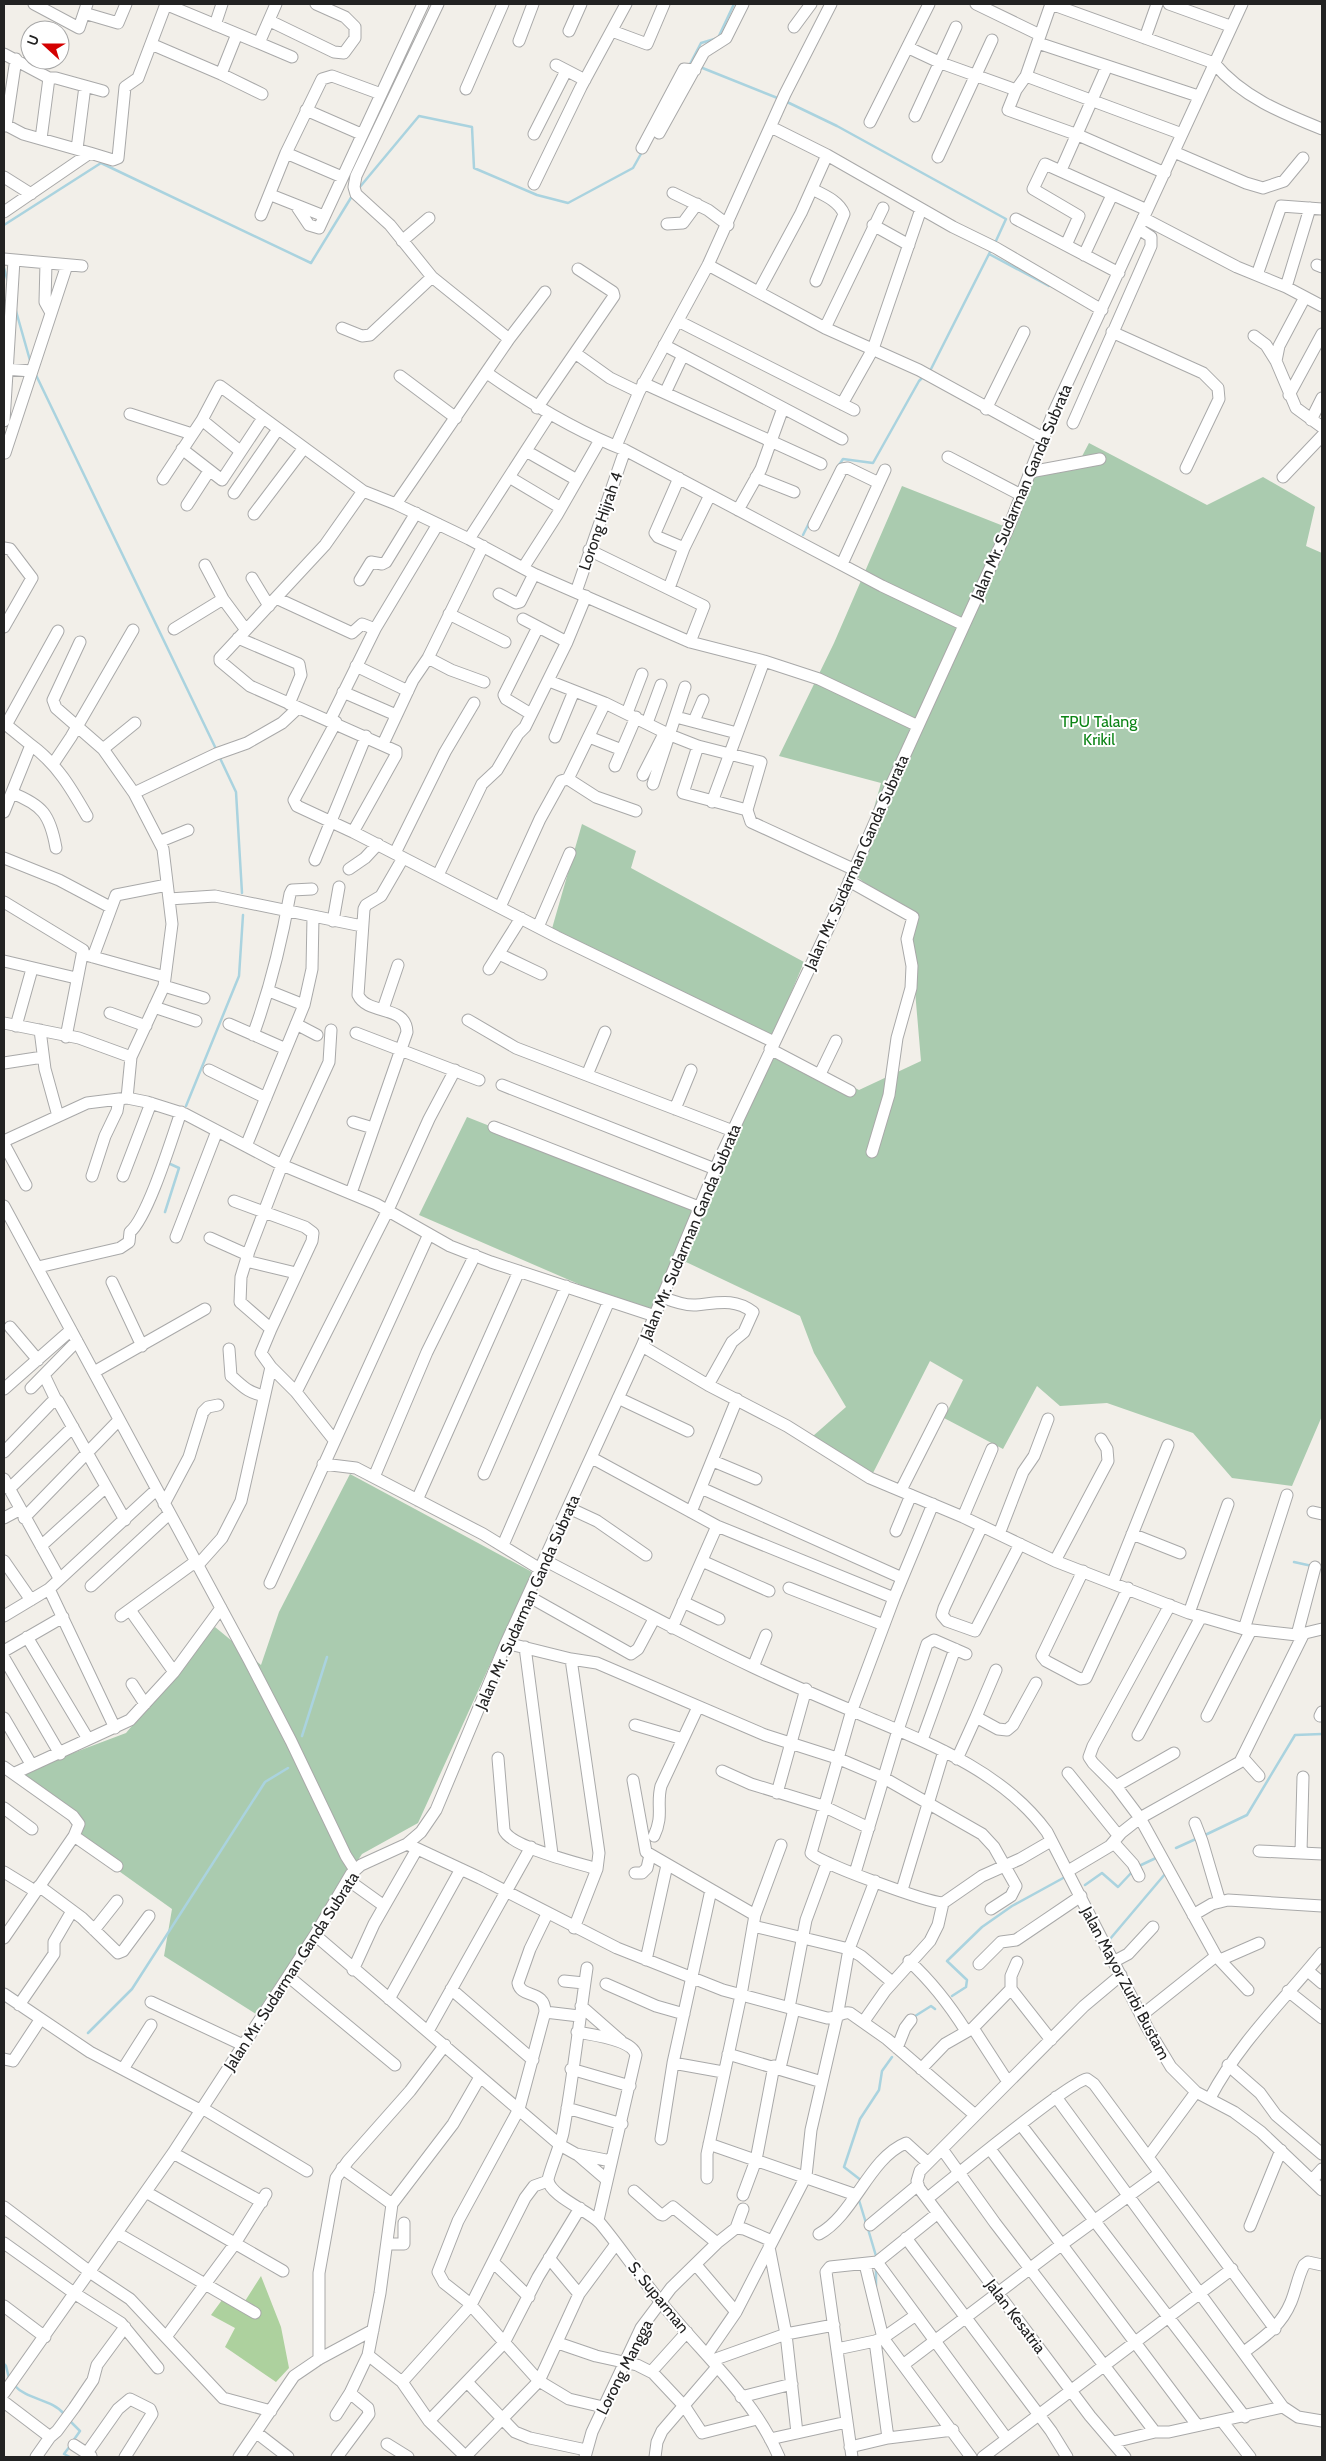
<svg xmlns="http://www.w3.org/2000/svg" width="1326" height="2461" viewBox="0 0 1326 2461" font-family="Cabin,sans-serif">
<rect width="100%" height="100%" fill="#f2efe9"/>
<path fill="#add19e" d="M261 2276 281 2327 289 2368 276 2382 225 2347 235 2328 211 2315 222 2300 240 2309Z"/>
<path fill="#aacbaf" d="M1089 443 1207 505 1263 477 1315 507 1306 546 1322 553V1416L1292 1486 1232 1478 1193 1433 1107 1403 1060 1406 1037 1386 1003 1449 944 1418 963 1380 930 1361 873 1473 813 1436 846 1407 814 1353 800 1316 686 1262 650 1315 419 1215 467 1117 700 1209 777 1048 859 1090 921 1061 909 920 855 875 881 783 779 756 834 643 902 486 1006 527 1033 475 1078 464Z
M582 824 636 851 631 868 804 962 771 1041 551 932Z
M350 1474 532 1572 418 1823 362 1854 256 2014 164 1956 172 1909 74 1839 83 1827 12 1776 126 1733 215 1627 261 1665 279 1612Z"/>
<g fill="none" stroke-linecap="round" stroke-linejoin="round">
<path stroke="#aad3df" stroke-width="2.5" d="M689 66 701 43 718 38 734 4
M700 67 780 99
M785 101 837 126 1006 219 995 243
M359 188 419 116 472 127 474 168 537 195 568 203 633 168 642 152
M4 225 101 163 311 263 352 196
M991 250 989 254 1049 286
M4 268 8 282
M16 311 31 364
M930 371 989 254
M35 373 217 751
M839 465 843 459 873 463 919 381 924 376
M803 535 810 521
M219 756 236 792 242 893
M186 1106 239 976 243 915
M165 1212 179 1168 168 1163
M1294 1562 1312 1566
M302 1736 327 1657
M1203 1836 1247 1815 1295 1735 1322 1734
M1176 1848 1198 1838
M1139 1866 1158 1857
M1085 1885 1102 1873 1118 1887 1132 1872
M1110 1939 1165 1874
M952 1996 966 1987 967 1980 947 1961 982 1927 1012 1906 1065 1877
M912 2018 931 2006 935 2009
M88 2033 132 1989 265 1782 288 1768
M862 2181 844 2167 860 2119 879 2090 882 2071 892 2057
M858 2197 866 2223
M868 2229 876 2256
M876 2286V2269
M4 2364 6 2366 9 2378
M14 2385C27 2400 52 2399 64 2414
M70 2421 80 2431 73 2441
M70 2446 64 2454 70 2457"/>
<g stroke="#a9a9a9" stroke-width="13">
<path id="minor" d="M34 4 79 28 87 4
M165 4 259 43 276 4
M438 4 356 176 354 187 356 194 390 225 432 277 509 339
M976 4 1040 35
M1051 4 1214 63C1242 97 1282 113 1322 129
M1051 4 1026 76 1016 90 1008 110 1078 135 1165 173
M1169 4 1230 26
M84 13 118 23 126 4
M270 21 334 52 344 53 355 38V27L345 17 316 4
M215 25 222 4
M794 27 811 4
M569 31 581 4
M612 31 647 44 664 4
M237 34 221 74 262 94
M1145 38 1157 4
M519 41 533 4
M259 43 292 57
M1038 43 1198 96
M151 44 221 74
M909 48 941 63 1016 90
M4 54 49 78H56L103 91
M556 65 585 80
M1026 76 1182 134
M466 89 503 4
M306 110 361 134
M915 116 956 27
M870 122 929 4
M4 124 23 134 90 153
M6 126 16 59
M771 127 827 155 953 227 996 248 1102 310
M659 133 704 52 726 38 743 4
M534 134 566 71
M41 139 49 78
M642 148 684 69 695 70
M77 149 85 86
M1174 152 1246 183 1263 188 1284 181 1303 158
M286 153 342 177
M938 157 992 40
M1061 170 1107 66
M4 177 31 194
M534 184 581 87 626 4
M812 189C824 195 839 201 844 214L816 281
M673 193 708 210 728 225
M271 195 324 216
M297 207 309 225 319 228 423 4
M4 212 90 153 113 160 118 158 125 87 138 78 166 4
M261 215 286 153 322 79 332 76 381 94
M1143 218 1237 267 1286 287 1322 306
M1016 219 1119 273
M667 224 683 223 697 204
M873 225 909 245
M402 241 429 218
M1066 245 1079 216 1033 189 1045 164 1147 210
M1084 255 1112 195
M4 259 82 266
M46 263 45 302 50 311
M708 265 825 328 919 370 1043 438
M1317 265 1322 267
M1257 275 1281 206 1322 209
M1286 287 1310 208
M759 291 801 213 827 155
M1305 297 1279 346 1276 361 1296 408 1322 427
M678 321 854 410
M342 328 362 336 370 335 432 277
M825 328 883 208
M1112 332 1203 373 1218 388 1219 399 1186 468
M1254 336 1266 345 1276 361
M664 345 842 439
M575 353 610 378 639 392 708 265 785 94 831 4
M4 369 32 371
M487 373C531 404 575 431 625 450L882 586 964 625
M400 376 456 418
M643 383 821 464
M666 391 683 355
M1289 395 1322 334
M842 404 873 349 921 209
M537 408 614 296 613 292 578 269
M986 409 1024 332
M130 414 192 434
M202 420 240 451
M1311 420 1322 398
M4 421 14 260
M1073 423 1151 246V237L1139 229
M616 446 639 392
M182 449 222 480 263 418
M526 451 577 480
M5 453 67 265
M948 457 1021 495
M1030 472 1100 459
M509 477 561 508
M756 477 794 492
M1283 477 1322 436
M679 478 655 533 658 537 684 548
M163 479 202 420 220 386 363 491 396 504 469 539 534 574 690 642 764 661 819 679 918 726
M234 493 278 429
M396 504 509 339 545 292
M187 505 209 471
M738 510 761 469 783 408
M254 514 304 448
M814 525 842 469 848 468 879 483
M469 539 549 415
M4 548 10 549 32 578 4 627
M589 550 704 606 690 642
M842 564 885 470
M205 565 223 599 246 630
M523 568 557 515 600 440
M252 578 269 606
M360 580 371 562 382 564 386 562 416 513
M669 588 684 548 710 495
M576 592 625 450
M499 594 516 603 520 602 534 574
M276 598 352 633 362 624 375 629
M449 614 505 642
M523 619 567 642
M174 629 223 599
M238 638 299 664 301 675 289 704
M80 642 53 700 56 708 103 749 134 793 163 849 172 924 164 986 131 1057 127 1098
M428 658 451 670 484 682
M356 666 408 691
M549 681 605 703 670 735 698 746 761 762 747 810 751 822 853 869
M343 692 396 715
M627 713 642 674
M531 714 506 699 504 695 538 627
M676 717 737 733
M330 720 375 629 438 524
M694 721 703 700
M336 722 294 800 297 806 353 832 557 937 774 1042
M4 723 31 745 4 812
M647 723 661 685
M6 725 58 631
M555 737 574 691
M589 737 622 750
M383 744 413 680 428 658 483 546
M31 745C57 764 71 788 87 816
M698 746 683 793 747 810
M103 749 135 723
M53 764 71 737 133 630
M615 766 636 717
M643 775 665 732
M568 779 605 703
M653 784 685 687
M12 793C42 805 50 814 56 848
M134 793 216 754 247 743 282 723 298 708
M712 802 764 661
M353 832 396 755V751L250 686 220 661V658L325 545 363 491
M161 841 188 830
M395 853 445 752 474 703
M4 858 59 880 110 907
M315 860 366 736
M349 869 365 858 378 844
M438 875 482 784 497 770 518 734 525 727 567 642 586 596
M849 881 913 917 907 939 912 966 911 988 897 1038 889 1095 872 1152
M169 899 215 896 362 926
M4 902 83 950 66 1037
M500 907 540 819 561 781 568 779 596 797 636 811
M333 921 339 887
M538 927 570 853
M499 954 541 974
M86 955 165 977
M93 957 116 895 167 885
M4 961 76 978
M489 969 521 918
M164 986 204 998
M269 991 304 1005
M154 1007 196 1021
M383 1009 398 965
M110 1013 146 1026
M468 1020 516 1048 733 1131
M4 1023 79 1038 131 1057
M229 1024 286 1049
M296 1024 317 1035
M16 1026 32 969
M40 1030 45 1069 58 1116
M331 1030 329 1062 282 1165 249 1251 241 1277 240 1302 271 1329 261 1353 271 1367 296 1392 334 1440
M356 1033 479 1080
M253 1035C271 986 281 945 290 894L292 890 312 889
M770 1049 850 1091
M4 1063 43 1057
M209 1070 266 1098
M820 1074 836 1041
M587 1075 605 1032
M502 1085 715 1169
M675 1109 691 1070
M353 1122 373 1128
M494 1127 699 1207
M4 1141 87 1103 127 1098 147 1102 185 1114 282 1165 376 1204 450 1246 491 1262 655 1316
M4 1144 26 1185
M246 1146 304 1005 312 969 313 917
M92 1176 105 1136 117 1111 119 1099
M123 1176 151 1103
M351 1193 407 1032C406 1004 368 1016 358 995L364 909 366 905 381 896 403 858
M234 1201 305 1227 313 1233 312 1241 271 1329
M4 1206 249 1660 291 1741 346 1856 355 1870
M176 1237 217 1131
M210 1238 248 1255
M246 1261 296 1273
M38 1267 120 1248 129 1242 130 1232C148 1217 172 1138 181 1112
M112 1282 142 1346
M662 1297C672 1301 685 1306 696 1305 718 1303 734 1298 753 1312L744 1332 732 1342 708 1385
M10 1327 38 1360
M642 1346 708 1385 787 1426 870 1478 963 1517 1055 1561 1189 1613 1244 1629 1297 1635 1322 1629
M229 1349 231 1376C244 1387 247 1392 264 1396
M94 1372 205 1309
M44 1375 56 1400
M31 1388 77 1341
M4 1389 71 1330
M296 1392 388 1210 429 1119 455 1070
M618 1398 688 1431
M4 1452 51 1403 58 1401 125 1520
M592 1458 717 1526 894 1598
M713 1461 756 1479
M323 1464 356 1468 483 1534 540 1569
M484 1474 566 1286
M374 1477 427 1352 475 1255
M4 1479 59 1578
M701 1488 902 1578
M9 1489 73 1427
M901 1490 942 1409
M417 1500 519 1271
M164 1504 189 1457 203 1412 208 1407 218 1405
M933 1504 894 1598 852 1710 811 1853C818 1863 927 1902 943 1903L982 1876 1020 1859 1051 1841
M569 1508 597 1521 646 1555
M691 1512 737 1399
M1313 1512 1322 1514
M963 1517 992 1449
M4 1518 19 1510
M24 1518 119 1420
M982 1526 944 1608 942 1615 947 1621 975 1631 1020 1544
M896 1531 911 1495
M999 1534 1023 1472 1034 1456 1048 1419
M1132 1534 1180 1553
M503 1545 609 1301
M41 1546 106 1487
M544 1560C614 1596 682 1634 753 1667 793 1686 834 1703 874 1720 936 1746 1006 1775 1047 1832L1148 2029 1171 2067 1196 2092 1234 2112 1261 2132 1322 2190
M4 1561 31 1600
M702 1561 769 1591
M1055 1561 1108 1461 1107 1449 1101 1439
M197 1566 222 1538 241 1501 271 1367
M1083 1571 1042 1656 1046 1661 1080 1679 1086 1678 1128 1588
M1113 1582 1168 1445
M270 1583 429 1234
M91 1586 169 1514
M789 1588 884 1625
M49 1589 115 1728
M528 1596 631 1654 638 1649 654 1619
M683 1602 719 1619
M130 1610 174 1672
M1189 1613 1228 1504
M4 1616 49 1589 156 1490
M121 1616 195 1562
M672 1628 717 1526
M1244 1629 1287 1495
M1297 1635 1315 1567
M27 1637 88 1739
M506 1643 571 1659 599 1853 597 1869 574 1928
M525 1647 552 1854
M4 1651 63 1617
M4 1658 60 1754
M571 1659 597 1663 765 1735 837 1758 884 1778 982 1834 994 1847 1016 1886 1011 1896 991 1909
M753 1667 766 1635
M132 1684 145 1704
M1207 1716 1251 1630
M1320 1716 1322 1712
M976 1717 996 1670
M4 1718 31 1764
M635 1725 683 1739
M1138 1735 1201 1617
M922 1740 955 1649
M498 1758 504 1830C510 1847 578 1863 597 1869
M1243 1758 1259 1776
M957 1759 976 1717 998 1729 1007 1730 1013 1725 1036 1683
M4 1767 73 1816 79 1824 74 1836
M722 1771 751 1784 823 1806 869 1828
M15 1773 130 1720 174 1672 221 1608
M1068 1773 1118 1835
M633 1780 646 1852 755 1915
M1116 1786 1174 1753
M777 1793 806 1689
M4 1808 32 1829
M1195 1823 1202 1841 1220 1902
M654 1836C664 1815 656 1805 661 1786L698 1707
M1114 1843 1133 1864 1139 1876
M407 1844 480 1878 617 1948 723 1990 827 2018C836 2019 842 2011 850 2013L887 2039 975 2115
M1259 1851 1322 1854
M1301 1852 1303 1777
M1068 1871 1110 1846 1121 1833 1140 1818 1240 1762 1303 1635
M4 1872 35 1891
M635 1873H642L647 1868 650 1855
M855 1873 898 1730 927 1644 934 1640 966 1654
M348 1880 380 1903
M39 1886 82 1918 118 1953 123 1951 149 1916
M902 1890 944 1751
M547 1914 530 1949 518 1983C521 1999 545 1989 545 2012L519 2109 458 2221 438 2272 444 2283 468 2302 539 2381 569 2399 603 2407
M1193 1915 1212 1904 1228 1900 1322 1906
M753 1926 849 1949 861 1956 892 1982
M94 1930 117 1901
M315 1935 560 2145 576 2154 611 2161
M4 1938 74 1836 117 1866
M1216 1956 1248 1990
M646 1960 667 1865
M1220 1960 1259 1943
M909 1961C932 1982 949 2004 966 2031
M1017 1962 1011 1976V1989L1051 2040
M1113 1962 1128 1954 1153 1927
M979 1964 1001 1942 1016 1940 1081 1896
M587 1968C579 2023 573 2079 563 2133 561 2143 548 2175 548 2180 550 2196 589 2211 600 2223 621 2248 639 2276 660 2301 700 2352 753 2396 779 2457
M353 1970 374 1924 417 1849
M1308 1971 1322 1983
M1121 1975 1084 2006 920 2171 917 2181 919 2188 1090 2416 1125 2457
M289 1977 395 2065
M564 1981 584 1983
M606 1984 656 2006 684 2014
M451 1989 533 2060
M1288 1991 1322 2018
M4 1994 90 2052 200 2110
M389 1999 461 1869
M151 2002 243 2045
M19 2005 54 1954V1942L72 1911
M581 2006 621 2041
M789 2008 806 1920 827 1863
M545 2012 579 2016
M1142 2015 1216 1956 1140 1818 1116 1786 1093 1763 1089 1757 1093 1746 1170 1605
M864 2021 885 1991 930 1941 938 1925 943 1903
M973 2028 1008 2082
M428 2031 531 1847
M577 2032C592 2035 632 2039 636 2055L598 2220
M897 2048 905 2028 911 2020
M728 2054 822 2082
M4 2059 13 2061 40 2020
M673 2063 723 2072
M1228 2065 1260 2093 1276 2115 1322 2154
M780 2068 794 2009
M123 2069 151 2025
M571 2069 630 2086
M921 2069 945 2044 973 2028 1011 1989
M1056 2097 1283 2407 1298 2417 1322 2421
M1210 2098C1239 2043 1283 2001 1322 1953
M202 2108 307 2171
M567 2108 622 2124
M1021 2125 1245 2417
M661 2139 673 2063 711 1890
M709 2144 856 2195
M942 2149 995 2223 1155 2432
M990 2149 1197 2425
M173 2153 262 2202
M578 2155 607 2180
M1148 2157 1196 2092
M342 2168 392 2204
M707 2178V2154L741 1995 755 1915 781 1845
M1312 2180 1322 2169
M634 2191 660 2214 663 2215 673 2207 717 2243
M146 2192 283 2271
M743 2195 756 2160 774 2066
M928 2198C948 2182 1072 2080 1087 2079L1094 2084 1275 2329
M4 2207 94 2275 130 2299 223 2398 271 2411
M870 2225 918 2185
M1250 2226 1281 2150
M736 2228 743 2209
M117 2233 255 2313
M819 2234C854 2215 869 2158 906 2143L928 2163
M906 2238 1051 2431 1067 2457
M4 2243 74 2293 121 2323 158 2368
M388 2244H404V2223
M769 2247 786 2334 797 2433
M549 2258 579 2294
M493 2262 529 2297
M877 2262 1007 2439
M865 2264 883 2338 875 2341 888 2438
M696 2265 736 2312
M4 2306 45 2337
M916 2315 883 2338 971 2457
M166 2337 234 2245 266 2194
M558 2343 596 2356 637 2365 653 2373 685 2407 702 2433 757 2419
M837 2349 875 2341
M1244 2352C1264 2337 1281 2326 1291 2302 1296 2290 1298 2276 1304 2265L1308 2262 1322 2265
M707 2354 736 2312 806 2176 811 2130 837 2017 849 1949 875 1881
M368 2355 402 2382 429 2421 465 2456
M319 2359V2273L336 2178 348 2161 410 2091 445 2045
M713 2360 786 2334 834 2325
M903 2365 1061 2245 1160 2173
M651 2372 687 2332
M402 2382 471 2305 525 2198 534 2186 548 2181
M467 2382 515 2432 530 2438 586 2450
M4 2393 173 2153 315 1935 351 1874 361 1865 407 1844 421 1832 436 1810 506 1643 642 1346 720 1158 835 914 888 792 1008 529 1052 416 1242 4
M741 2397 792 2384
M4 2402 50 2437 36 2457
M336 2415 350 2393 368 2355 380 2293 392 2204 453 2124 480 2077
M429 2421 504 2343 538 2277 580 2208
M1222 2421 1250 2457
M257 2433 288 2457
M50 2437 57 2431 74 2408 93 2380 97 2365 125 2327
M770 2439 847 2422
M1114 2442 1155 2432H1169L1283 2407
M387 2444 408 2457
M74 2445 91 2456
M850 2447 888 2438 953 2430
M87 2453 118 2409 130 2399 150 2409 152 2414 125 2457
M239 2457 294 2376 319 2359 373 2330
M337 2457 369 2414 368 2408 350 2393
M465 2457 539 2381 579 2294 616 2244
M585 2457 592 2432 641 2328 671 2288 717 2243 736 2228 744 2229 772 2241
M655 2457 657 2442 662 2431 717 2367
M852 2457 826 2272 830 2267 877 2262 938 2213
M983 2457 1232 2269"/>
</g>
<use href="#minor" stroke="#fff" stroke-width="11"/>
</g>
<g text-anchor="middle" stroke-width="4" stroke-linejoin="round" paint-order="stroke">
<g font-size="16" fill="#222" stroke="#fff">
<text transform="translate(1021 492) rotate(-67)" y="6">Jalan Mr. Sudarman Ganda Subrata</text>
<text transform="translate(600 521) rotate(-71)" y="6">Lorong Hijrah 4</text>
<text transform="translate(856 862) rotate(-66)" y="6">Jalan Mr. Sudarman Ganda Subrata</text>
<text transform="translate(690 1232) rotate(-67)" y="6">Jalan Mr. Sudarman Ganda Subrata</text>
<text transform="translate(527 1602) rotate(-66)" y="6">Jalan Mr. Sudarman Ganda Subrata</text>
<text transform="translate(291 1971) rotate(-57)" y="6">Jalan Mr. Sudarman Ganda Subrata</text>
<text transform="translate(1126 1983) rotate(62)" y="6">Jalan Mayor Zurbi Bustam</text>
<text transform="translate(659 2297) rotate(51)" y="6">S. Suparman</text>
<text transform="translate(1016 2316) rotate(53)" y="6">Jalan Kesatria</text>
<text transform="translate(624 2367) rotate(-63)" y="6">Lorong Mangga</text>
</g>
<g font-size="16" fill="#0c8416" stroke="#fff">
<text x="1099" y="727">TPU Talang<tspan x="1099" dy="18">Krikil</tspan></text>
</g>
</g>
<rect width="1326" height="2461" fill="none" stroke="#222222" stroke-width="10"/>
<g transform="translate(45 45) rotate(291)"><circle r="24" fill="#ffffff" stroke="#a7a7a7"/>
<path d="M0-4L9 19L0 12L-9 19Z" fill="#d40000"/>
<text y="-8" font-size="14" font-weight="bold" text-anchor="middle" fill="#222222">U</text>
</g>
</svg>
